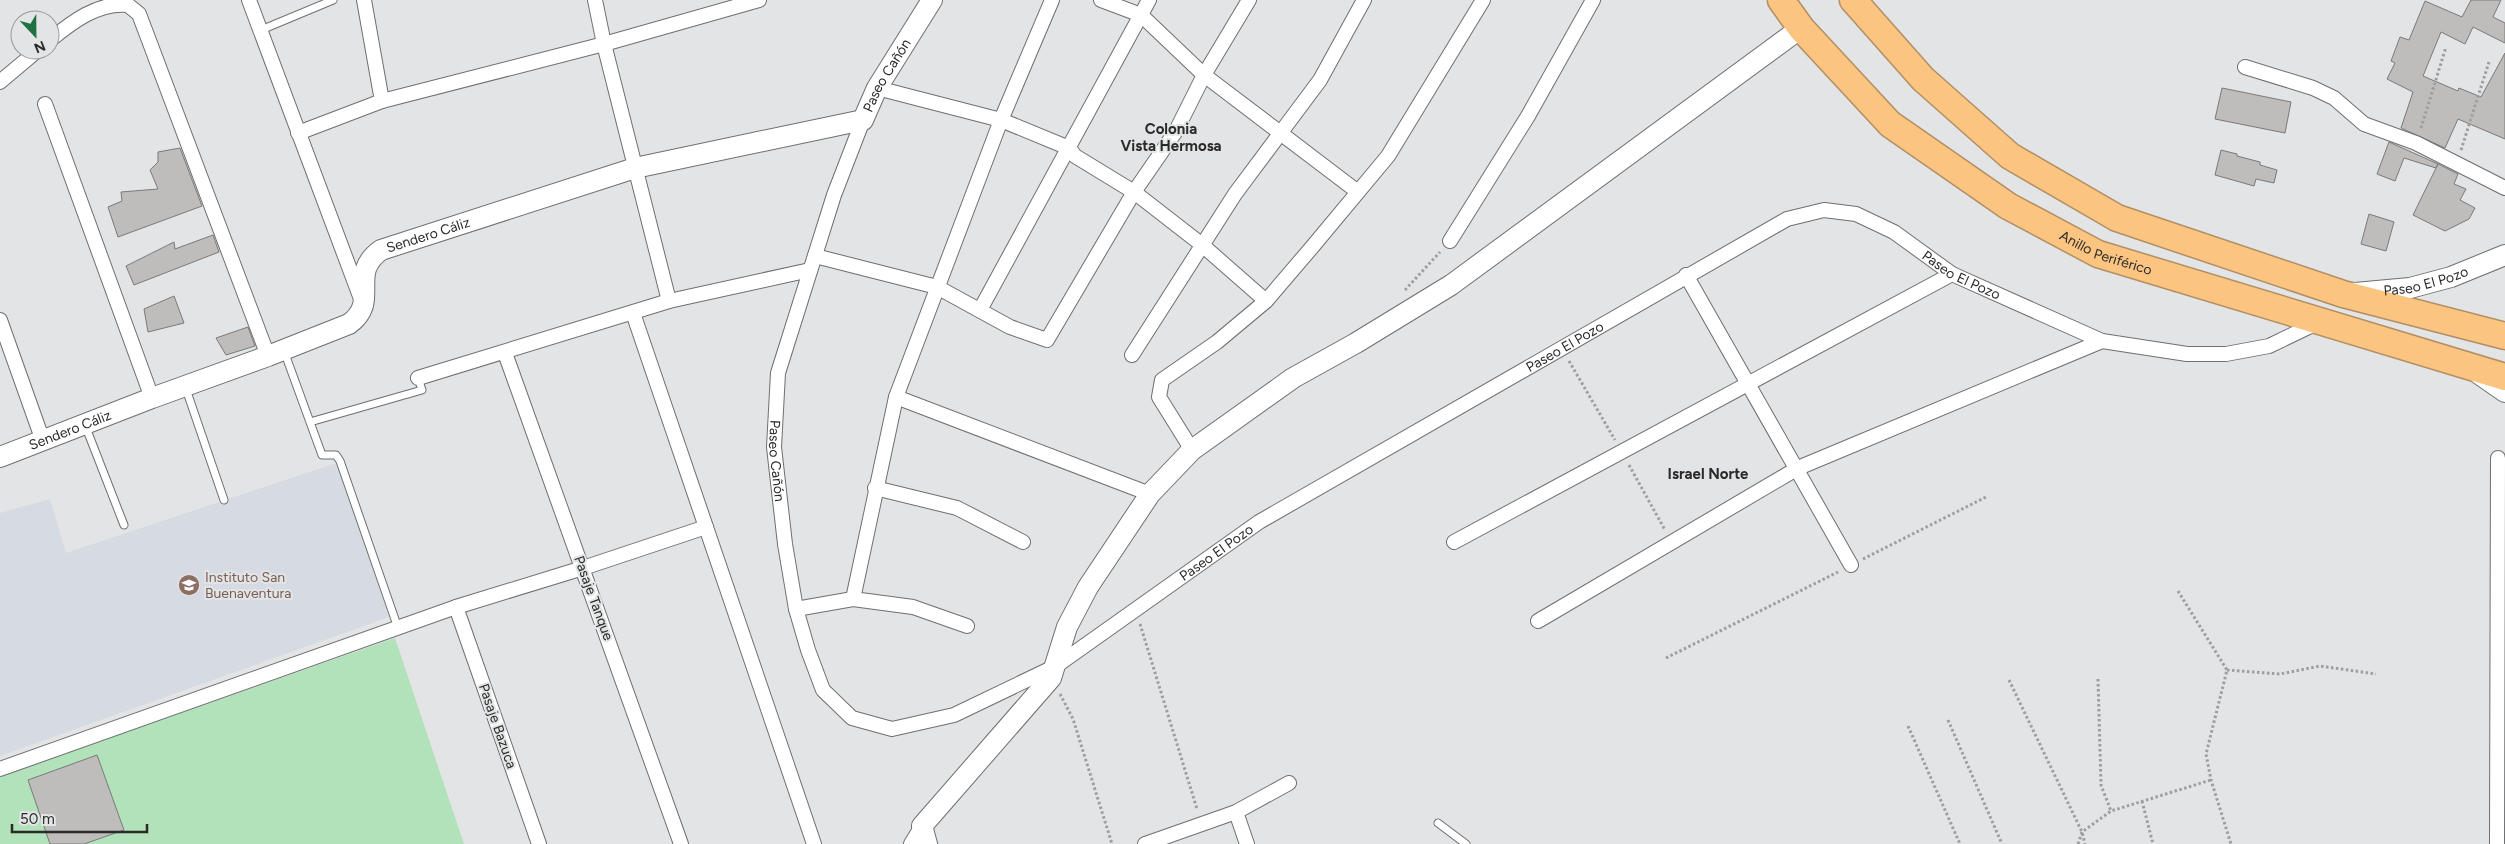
<svg xmlns="http://www.w3.org/2000/svg" width="2505" height="844" viewBox="0 0 2505 844" font-family="Figtree,sans-serif">
<rect width="100%" height="100%" fill="#e3e4e5"/>
<path fill="#d6dae2" d="M337 463 389 617 0 756V513L50 499 66 553Z"/>
<path fill="#b2e2ba" d="M395 638 464 844H0V776Z"/>
<path fill="#bebdbc" stroke="#7b7979" d="M2471 0H2501L2493 17 2505 23V43L2473 27 2465 44 2441 32 2423 76 2458 91 2459 88 2481 97 2505 53V139L2458 119 2445 148 2401 128 2413 92 2387 79 2395 63 2391 61 2400 37 2409 40 2425 1 2462 17Z
M2222 88 2291 102 2285 133 2215 119Z
M2389 142 2438 164 2436 168 2404 158 2395 181 2377 174Z
M180 148 202 206 118 237 108 207 122 201 121 192 158 189 150 170 158 162V152Z
M2221 150 2237 154V156L2260 162V165L2277 170 2274 183 2256 179 2254 186 2215 175Z
M2438 164 2458 174 2454 184 2466 189 2460 200 2475 208 2469 219 2445 231 2413 215Z
M2369 214 2394 222 2386 251 2361 244Z
M213 235 219 252 134 285 126 266 174 242 175 249Z
M174 296 184 323 148 332 144 309Z
M248 327 255 346 226 355 216 338Z
M97 755 124 830 84 844H50L28 780Z"/>
<g fill="none" stroke-linecap="round" stroke-linejoin="round">
<g stroke="#6e6f70" stroke-width="9">
<path id="lane" d="M261 30 333 0
M284 351 322 455H336L340 461 398 628
M186 389 224 500
M310 422 422 390 418 378
M85 425 124 525
M1438 823 1466 844"/>
</g>
<g stroke="#6e6f70" stroke-width="16">
<g id="street">
<path d="M249 0 361 299"/>
<path d="M364 0 382 101"/>
<path d="M595 0 604 44 669 301"/>
<path d="M1101 0 1141 15 1204 75 1358 192"/>
<path d="M50 40C72 22 98 2 128 5L139 14 268 356"/>
<path d="M2245 67 2313 88 2334 98 2364 124 2416 143 2505 188"/>
<path d="M0 82 38 50"/>
<path d="M877 88 1001 120 1069 148 1075 156 1134 192 1201 244 1266 301"/>
<path d="M45 104 152 398"/>
<path id="s1" d="M863 120 834 195 778 373 774 447 785 544 796 609 808 650 823 690 852 718 892 729 954 715 1056 666 1259 522 1787 219 1824 210 1856 214 1894 232 1952 274 2102 341 2187 354H2226L2269 346 2319 322"/>
<path d="M298 133 382 101 604 44 759 0"/>
<path d="M1450 241 1528 116 1593 0"/>
<path d="M815 256 937 287 1010 327 1047 340 1134 192 1176 131 1204 75 1249 0"/>
<path d="M1686 275 1851 565"/>
<path d="M980 310 1149 0"/>
<path d="M633 313 814 844"/>
<path d="M0 320 43 441"/>
<path d="M505 353 681 844"/>
<path d="M1132 355 1235 194 1320 80 1364 0"/>
<path d="M418 378 669 301 810 270"/>
<path d="M896 397 1150 494"/>
<path d="M1192 450 1159 397 1162 380 1217 342 1266 301 1313 246 1388 156 1483 0"/>
<path d="M875 488 957 508 1023 542"/>
<path d="M1454 542 1952 274"/>
<path d="M456 607 539 844"/>
<path d="M796 609 853 599"/>
<path d="M1538 621 1798 468 2102 341"/>
<path d="M967 626 913 607 853 599 896 397 1001 120 1052 0"/>
<path d="M0 769 456 607 583 568 706 527"/>
<path d="M1236 812 1247 844"/>
<path d="M911 844 922 826"/>
<path d="M1145 844 1236 812 1289 783"/>
<path d="M2497 844 2498 458"/>
</g>
</g>
<g stroke="#6e6f70" stroke-width="22">
<g id="secondary">
<path id="s2" d="M2355 293 2410 288 2451 277 2505 255"/>
<path d="M2479 374 2505 392"/>
<path id="s3" d="M0 457 152 398 268 356 349 324C381 301 347 274 381 250L635 168 863 120 877 88 932 0"/>
<path d="M927 844 922 826 1051 678 1067 627 1088 587 1150 494 1192 450 1293 378 1356 343 1451 285 1801 28"/>
</g>
</g>
<g stroke="#b28e63" stroke-width="29">
<g id="highway">
<path id="s4" d="M1781 0 1801 28 1890 124 2008 206 2098 254 2505 377"/>
<path d="M1853 0 1923 79 2010 156 2117 218 2343 294 2505 336"/>
</g>
</g>
<path stroke="#9d9e9e" stroke-width="3" stroke-dasharray="2.5 2.5" stroke-linecap="butt" d="M2421 128 2446 47
M2461 150 2489 62
M1405 290 1440 252
M1569 361 1615 440
M1629 465 1665 530
M1863 559 1986 497
M2178 591 2227 670 2206 754 2211 780 2231 844
M1140 624 1197 809
M1666 658 1838 572
M2227 670 2280 674 2320 666 2376 674
M2098 679 2101 785 2111 811
M2009 680 2082 832 2085 844
M1060 694 1073 719 1112 844
M1948 720 2002 844
M1908 726 1960 844
M2142 801 2153 844
M2078 844 2082 832 2111 811 2211 780"/>
<use href="#lane" stroke="#fff" stroke-width="7"/>
<use href="#street" stroke="#fff" stroke-width="14"/>
<use href="#secondary" stroke="#fff" stroke-width="20"/>
<use href="#highway" stroke="#fbc481" stroke-width="26"/>
</g>
<defs>
<g id="school-disc" transform="scale(1.125)"><circle r="9.5" fill="#8d6e63" stroke="#e3e4e5"/><path d="M0-5L7-2L0 1L-7-2ZM-4 1L0 2.5L4 1V4Q0 6-4 4Z" fill="#fff"/></g>
</defs>
<g fill-rule="evenodd">
<use href="#school-disc" x="189" y="585"/>
</g>
<g text-anchor="middle" stroke-width="4" stroke-linejoin="round" paint-order="stroke">
<g font-size="14" fill="#2a2a2a" stroke="#e3e4e5">
<text dy="5" stroke="none"><textPath href="#s3" startOffset="1009">Paseo Cañón</textPath></text>
<text dy="5" stroke="none"><textPath href="#s3" startOffset="508">Sendero Cáliz</textPath></text>
<text dy="5" stroke="none"><textPath href="#s4" startOffset="418">Anillo Periférico</textPath></text>
<text dy="5" stroke="none"><textPath href="#s1" startOffset="1899">Paseo El Pozo</textPath></text>
<text dy="5" stroke="none"><textPath href="#s2" startOffset="72">Paseo El Pozo</textPath></text>
<text dy="5" stroke="none"><textPath href="#s1" startOffset="1450">Paseo El Pozo</textPath></text>
<text dy="5" stroke="none"><textPath href="#s3" startOffset="75">Sendero Cáliz</textPath></text>
<text dy="5" stroke="none"><textPath href="#s1" startOffset="355">Paseo Cañón</textPath></text>
<text dy="5" stroke="none"><textPath href="#s1" startOffset="1045">Paseo El Pozo</textPath></text>
<text transform="translate(594 598) rotate(70)" y="5">Pasaje Tanque</text>
<text transform="translate(498 726) rotate(71)" y="5">Pasaje Bazuca</text>
</g>
<g font-size="14" fill="#785e54" stroke="#e3e4e5" text-anchor="start">
<text x="205" y="582">Instituto San<tspan x="205" dy="16">Buenaventura</tspan></text>
</g>
<g font-size="15" font-weight="bold" fill="#2a2a2a" stroke="#e3e4e5">
<text x="1171" y="134">Colonia<tspan x="1171" dy="17">Vista Hermosa</tspan></text>
<text x="1708" y="479">Israel Norte</text>
</g>
</g>
<g transform="translate(35 35) rotate(158)"><circle r="24" fill="#e3e4e5" stroke="#999a9a"/>
<path d="M0-4L9 19L0 12L-9 19Z" fill="#207244"/>
<text y="-8" font-size="14" font-weight="bold" text-anchor="middle" fill="#2a2a2a">N</text>
</g>
<path d="M12 824v8h135v-8" fill="none" stroke="#2a2a2a" stroke-width="2.5"/>
<text x="20" y="824" font-size="15" fill="#2a2a2a" stroke="#e3e4e5" stroke-width="4" paint-order="stroke">50 m</text>
</svg>
